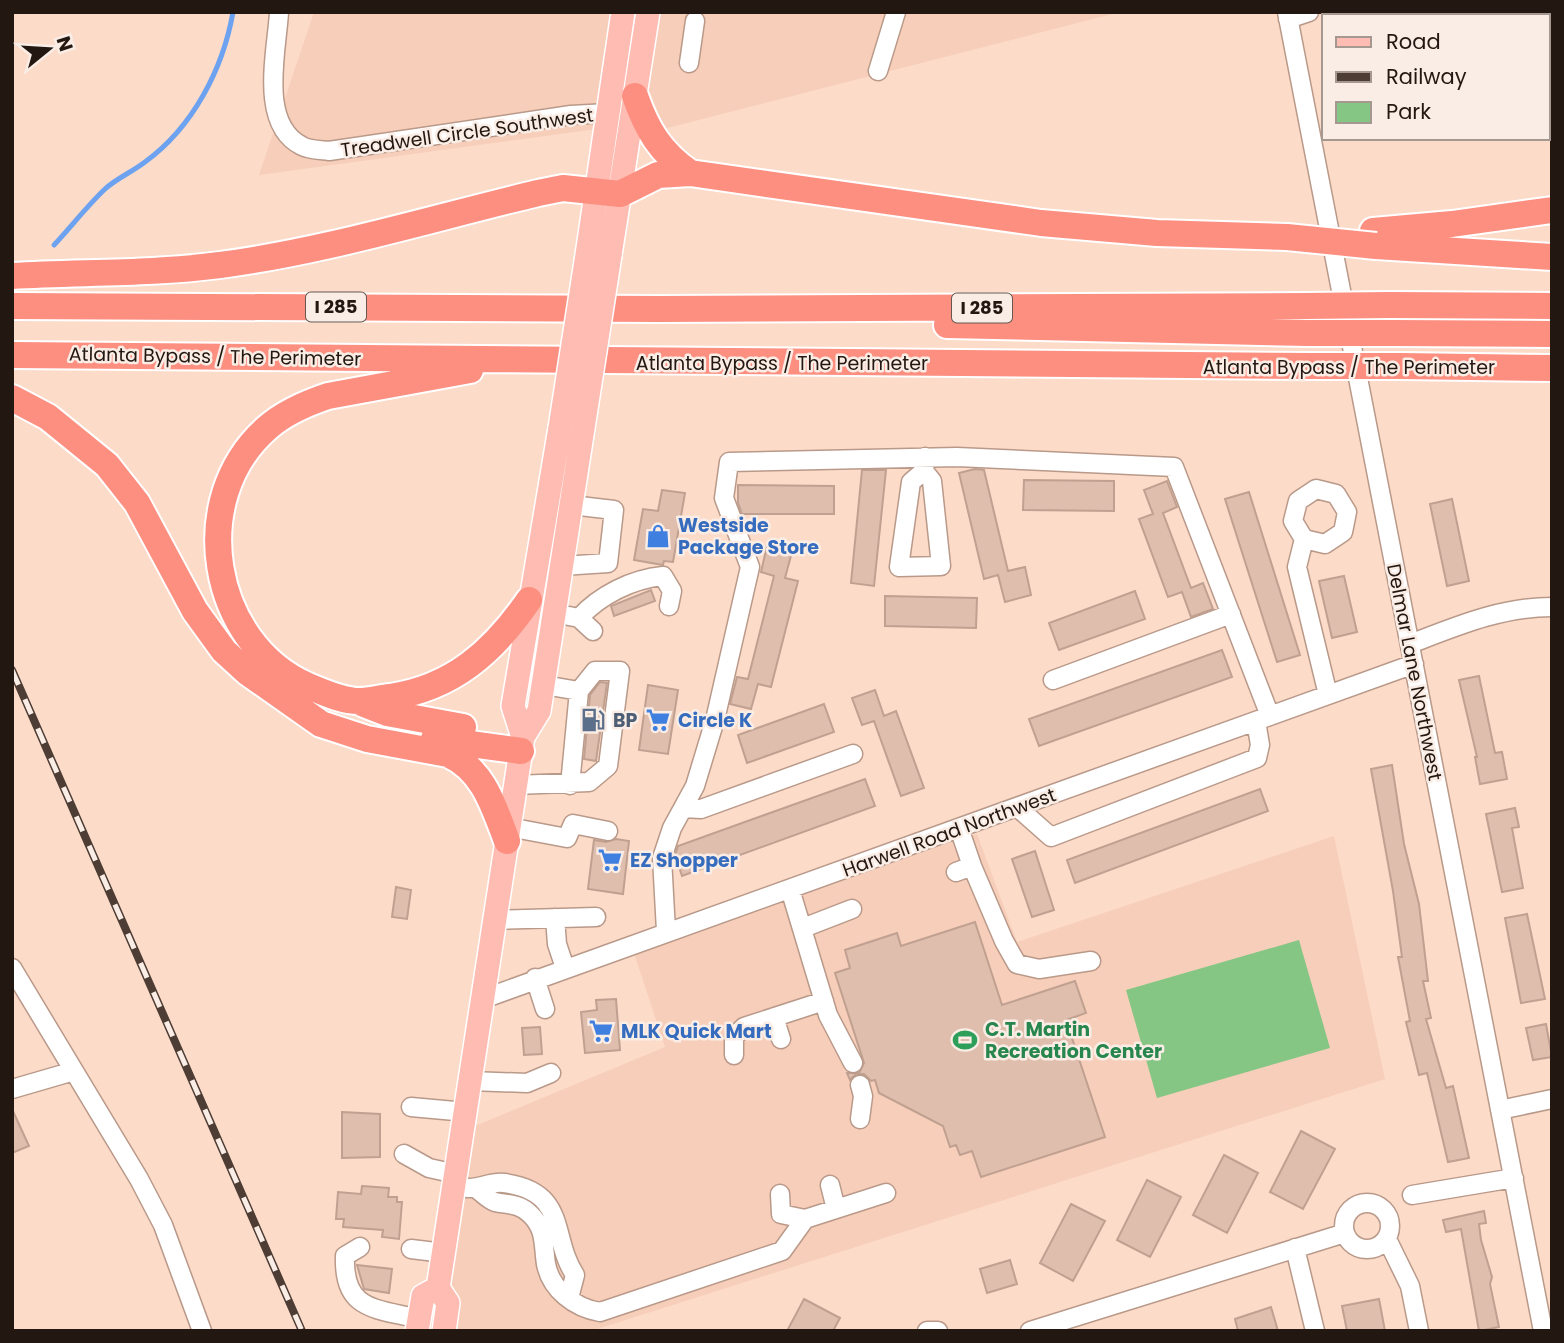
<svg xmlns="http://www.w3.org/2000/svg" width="1564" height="1343" viewBox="0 0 1564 1343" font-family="Poppins,sans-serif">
<rect width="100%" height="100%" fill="#fcdbc9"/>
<path fill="#f7ceb9" d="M314 12H1120L644 134 597 129 259 175Z
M977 834 1017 942 1334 836 1385 1079 591 1331H425L458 1133 665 1047 631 944Z"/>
<path fill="#85c684" d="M1299 940 1330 1048 1157 1098 1126 990Z"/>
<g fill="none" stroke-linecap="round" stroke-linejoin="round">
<path stroke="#6ca2ef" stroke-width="5" d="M54 245C71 227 87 206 105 189 117 178 132 172 145 162 193 127 223 69 233 12"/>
</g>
<path fill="#dfbead" stroke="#c0a090" stroke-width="2" d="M975 469 984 470 1008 571 1025 567 1031 595 1005 602 998 575 984 579 959 473Z
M862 470H886L874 586 851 583Z
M1024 480 1114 481V511L1023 510Z
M1167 481 1177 507 1163 513 1191 588 1203 583 1213 609 1191 617 1182 592 1168 597 1139 519 1153 514 1144 490Z
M738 485 834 486V514H742L738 503Z
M662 490 685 493 673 562 664 561 663 565 634 560 643 509 658 511Z
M1249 492 1300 655 1277 662 1225 499Z
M1452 499 1469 581 1447 586 1430 504Z
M767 546 792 552 785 578 798 581 771 687 758 684 751 709 730 704 737 677 748 679 774 576 761 572Z
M1344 576 1357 632 1332 638 1319 581Z
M651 590 655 601 614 616 611 606Z
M1135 591 1145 619 1059 650 1049 623Z
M885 596 977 598 976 628 885 626Z
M1222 650 1232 677 1039 746 1029 719Z
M1479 676 1495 753 1502 752 1507 779 1480 784 1475 757H1477L1459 680Z
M600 682 607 683 596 761 584 759 590 695Z
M648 685 678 690 668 754 639 750Z
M875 690 884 716 896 711 924 788 901 796 874 721 862 725 852 698Z
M824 704 834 732 747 763 738 735Z
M1392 765 1404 844 1419 904 1428 981H1423L1431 1018 1426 1019 1446 1088 1453 1086 1469 1158 1448 1162 1427 1073 1419 1075 1406 1022 1410 1021 1398 957H1402L1393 891 1371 769Z
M865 779 875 806 682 876 675 855 678 846Z
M1260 789 1268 811 1075 883 1067 860Z
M1515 808 1519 827 1512 828 1523 888 1502 892 1486 814Z
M616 839 629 841 623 894 588 889 594 840 606 842Z
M1035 851 1054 910 1032 917 1012 859Z
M396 887 411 890 407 919 392 917Z
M1527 914 1545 999 1521 1003 1505 918Z
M975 922 1002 1005 1075 981 1086 1013 1066 1020 1105 1137 981 1177 972 1151 960 1155 956 1145 950 1147 943 1126 879 1093 875 1080 871 1081 864 1074H856L850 1080 847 1073H859L864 1063 835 973 850 968 845 950 897 933 901 946Z
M616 999 620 1050 585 1053 581 1012 597 1010 596 1000Z
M1546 1024 1552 1057 1533 1060 1526 1028Z
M540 1027 542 1054 524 1055 522 1028Z
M12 1109 29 1146 12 1153Z
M342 1112 380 1114V1157L342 1158Z
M1301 1131 1335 1149 1303 1209 1270 1192Z
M1224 1155 1258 1173 1227 1233 1193 1215Z
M1147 1180 1181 1197 1150 1257 1117 1240Z
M362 1186 389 1188 388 1197H397V1202H402L399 1239 382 1237 383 1230 343 1227 344 1219H336L338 1192 361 1194Z
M1071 1204 1105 1221 1073 1281 1040 1263Z
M1484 1211 1486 1223 1479 1224 1481 1240 1492 1277 1490 1284 1499 1327 1479 1331 1461 1229 1446 1232 1443 1220Z
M1010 1260 1017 1284 987 1293 980 1269Z
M357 1265 392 1269 389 1293 364 1289Z
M804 1299 840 1318 833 1331H787Z
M1379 1299 1385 1331H1347L1342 1306Z
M1271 1307 1278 1331H1238L1235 1319Z"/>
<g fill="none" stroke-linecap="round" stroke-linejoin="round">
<g stroke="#b99989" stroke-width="21">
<path id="minor" d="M279 12C277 51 258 124 302 146 309 150 321 150 329 151L571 115 608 113
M1287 12 1543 1331
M1288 19 1309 12
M689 63 695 21
M878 71 896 12
M924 471 911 482 899 567 941 566 932 481 924 471 925 457
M1304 539 1325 544 1343 532 1347 512 1336 494 1316 489 1298 501 1293 521 1304 539 1297 567 1328 695
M562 566 608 563 614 510 571 505
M569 616 579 618 593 631
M579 618C600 595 632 579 663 576L672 591 669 606
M1410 644C1457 626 1501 607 1552 607
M1053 680 1231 614
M516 785 589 782 608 766 620 671H595L579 691 544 685
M570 785 579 691
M1017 807 1051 837 1257 758 1260 745 1256 721
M683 808 701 809 853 754
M509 827 567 838 573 824 608 831
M972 866 1004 941 1017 964 1039 969 1091 961
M956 872 972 866 959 828
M790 889 828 1015 853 1063
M555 918 557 944 565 968
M495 920 596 917
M803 928 852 909
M666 931 662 858 672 828 695 786 715 720 750 567 724 498 729 462 957 457 1174 467 1270 716
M12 968 139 1179 163 1225 202 1331
M535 978 545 1009
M483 999 1414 664
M774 1017 781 1039
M734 1055V1037L744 1027 824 1001
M470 1081 527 1083 551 1073
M860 1085 863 1096 860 1119
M12 1089 74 1071
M411 1107 466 1112
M1500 1110 1552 1099
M404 1154 429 1168 456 1174
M830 1185 836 1209
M467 1188C481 1189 491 1181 504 1183 569 1192 550 1237 575 1275L569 1298
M477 1189C482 1193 489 1200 495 1202 508 1205 519 1203 530 1214 546 1229 543 1245 546 1264 551 1290 575 1308 600 1312L782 1251 805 1219 886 1193
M780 1194 781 1214 805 1219
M1412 1195 1514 1178
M1344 1226a23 23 0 1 1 46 0a23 23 0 1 1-46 0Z
M1387 1239 1410 1286 1419 1331
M360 1247 345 1256C343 1311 375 1308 419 1319
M1295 1248 1315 1331
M411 1249 444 1253
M927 1331H938
M1030 1331 1345 1233"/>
</g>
<g stroke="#fff" stroke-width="26">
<path id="major" d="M587 255 623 12
M610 255 648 12
M523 737 513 706 560 428
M417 1331 423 1296 438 1288
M444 1331 448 1303 438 1288 523 737 539 711 583 428"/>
</g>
<g stroke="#fff" stroke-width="30">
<path id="highway" d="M635 96C647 130 660 152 690 173
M1373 231 1452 224 1552 210
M1376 246 1552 257
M12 276C82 272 151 274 220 265 327 251 433 218 538 193L563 188 620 194 658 175 690 173 1041 223 1157 233 1287 237
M1389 305 1552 306
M12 306 659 309 1306 306
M947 325 1308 333
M1394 333 1552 334
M12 355 1312 366
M1401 366 1552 368
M470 370 328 396C307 403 285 412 267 428 186 499 210 643 308 686 323 692 342 701 359 701 369 701 380 698 390 697 453 688 494 651 529 600
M12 398 48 417 107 465 137 503 195 611 224 651 247 672 321 724 367 739 448 754C484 770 494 807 507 841
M364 704 387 713 463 727
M434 739 521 751"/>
</g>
<use href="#minor" stroke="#fff" stroke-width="18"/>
<use href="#major" stroke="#febcb3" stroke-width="23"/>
<use href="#highway" stroke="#fd8f81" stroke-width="26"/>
<g stroke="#4d3d34" stroke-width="8">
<path id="rail" d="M12 670 302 1331"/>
</g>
<use href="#rail" stroke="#faede6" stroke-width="5" stroke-dasharray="16" stroke-linecap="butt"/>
<g stroke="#fff" stroke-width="26" stroke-linecap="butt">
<path id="major-bridge" d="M560 428 587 255
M583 428 610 255"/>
</g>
<g stroke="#fff" stroke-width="30" stroke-linecap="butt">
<path id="highway-bridge" d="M1287 237 1376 246
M1306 306 1389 305
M1308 333H1394
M1312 366H1401"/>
</g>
<use href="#major-bridge" stroke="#febcb3" stroke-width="23"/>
<use href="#highway-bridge" stroke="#fd8f81" stroke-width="26"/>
</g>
<defs>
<g id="shop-bare" transform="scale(1.89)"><path d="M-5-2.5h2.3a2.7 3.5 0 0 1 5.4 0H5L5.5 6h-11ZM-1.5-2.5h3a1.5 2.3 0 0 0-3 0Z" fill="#3f7fe0" stroke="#faede6" stroke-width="2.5" paint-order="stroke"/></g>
<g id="fuel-bare" transform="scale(1.89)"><path d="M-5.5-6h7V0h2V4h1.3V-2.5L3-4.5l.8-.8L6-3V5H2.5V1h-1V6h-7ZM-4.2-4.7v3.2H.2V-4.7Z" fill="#5c6f8a" stroke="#faede6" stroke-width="2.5" paint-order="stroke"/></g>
<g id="supermarket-bare" transform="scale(1.89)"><path d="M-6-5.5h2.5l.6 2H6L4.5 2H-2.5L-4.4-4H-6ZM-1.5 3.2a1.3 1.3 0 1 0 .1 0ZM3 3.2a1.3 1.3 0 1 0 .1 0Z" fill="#3f7fe0" stroke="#faede6" stroke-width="2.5" paint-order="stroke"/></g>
<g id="stadium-bare" transform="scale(1.89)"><path d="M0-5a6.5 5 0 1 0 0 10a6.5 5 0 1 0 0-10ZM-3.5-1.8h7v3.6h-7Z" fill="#2e9e5b" stroke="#faede6" stroke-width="2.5" paint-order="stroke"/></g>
</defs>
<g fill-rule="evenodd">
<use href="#shop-bare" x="658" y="536"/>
<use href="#fuel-bare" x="593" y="720"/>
<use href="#supermarket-bare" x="658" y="720"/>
<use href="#supermarket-bare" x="610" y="860"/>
<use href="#supermarket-bare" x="601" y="1031"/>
<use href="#stadium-bare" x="965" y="1040"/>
</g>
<g text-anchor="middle" stroke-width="5" stroke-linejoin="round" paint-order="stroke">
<g fill="#faede6" stroke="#645851" stroke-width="2">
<rect x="306" y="292.5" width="60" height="29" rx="5"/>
<rect x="952" y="293.5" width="60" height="29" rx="5"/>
</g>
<g font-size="18" font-weight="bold" fill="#231811">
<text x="336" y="313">I 285</text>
<text x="982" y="314">I 285</text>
</g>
<g font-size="19" fill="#231811" stroke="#faede6">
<text transform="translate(467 132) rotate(-8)" y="7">Treadwell Circle Southwest</text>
<text transform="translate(215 356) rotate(1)" y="7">Atlanta Bypass / The Perimeter</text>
<text x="782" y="370">Atlanta Bypass / The Perimeter</text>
<text x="1349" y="374">Atlanta Bypass / The Perimeter</text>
<text transform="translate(1415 672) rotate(79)" y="7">Delmar Lane Northwest</text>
<text transform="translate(949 832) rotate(-20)" y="7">Harwell Road Northwest</text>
</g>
<g font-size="19" font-weight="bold" fill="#366cbe" stroke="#faede6" text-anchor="start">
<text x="678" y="532">Westside<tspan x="678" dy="22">Package Store</tspan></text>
<text x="678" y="727">Circle K</text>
<text x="630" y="867">EZ Shopper</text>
<text x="621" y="1038">MLK Quick Mart</text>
</g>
<g font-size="19" font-weight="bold" fill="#4e5e75" stroke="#faede6" text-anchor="start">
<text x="613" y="727">BP</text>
</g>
<g font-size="19" font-weight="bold" fill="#27864d" stroke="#faede6" text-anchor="start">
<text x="985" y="1036">C.T. Martin<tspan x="985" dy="22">Recreation Center</tspan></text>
</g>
</g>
<rect width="1564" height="1343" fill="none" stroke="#231811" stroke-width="28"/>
<rect x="1322" y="14" width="228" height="126" fill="#faede6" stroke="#a49891" stroke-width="2"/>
<rect x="1336" y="37" width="35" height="10" fill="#febcb3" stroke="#a49891" stroke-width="2"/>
<text x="1386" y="49" font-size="21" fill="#231811">Road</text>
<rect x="1336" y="72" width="35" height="10" fill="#4d3d34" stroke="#a49891" stroke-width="2"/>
<text x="1386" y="84" font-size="21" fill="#231811">Railway</text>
<rect x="1336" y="102" width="35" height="21" fill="#85c684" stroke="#a49891" stroke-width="2"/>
<text x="1386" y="119" font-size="21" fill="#231811">Park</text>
<g transform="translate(49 49) rotate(72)" stroke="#faede6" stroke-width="5" paint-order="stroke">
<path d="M0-5L12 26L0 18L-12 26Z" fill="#231811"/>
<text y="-10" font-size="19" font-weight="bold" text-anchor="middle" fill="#231811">N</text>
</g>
</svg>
